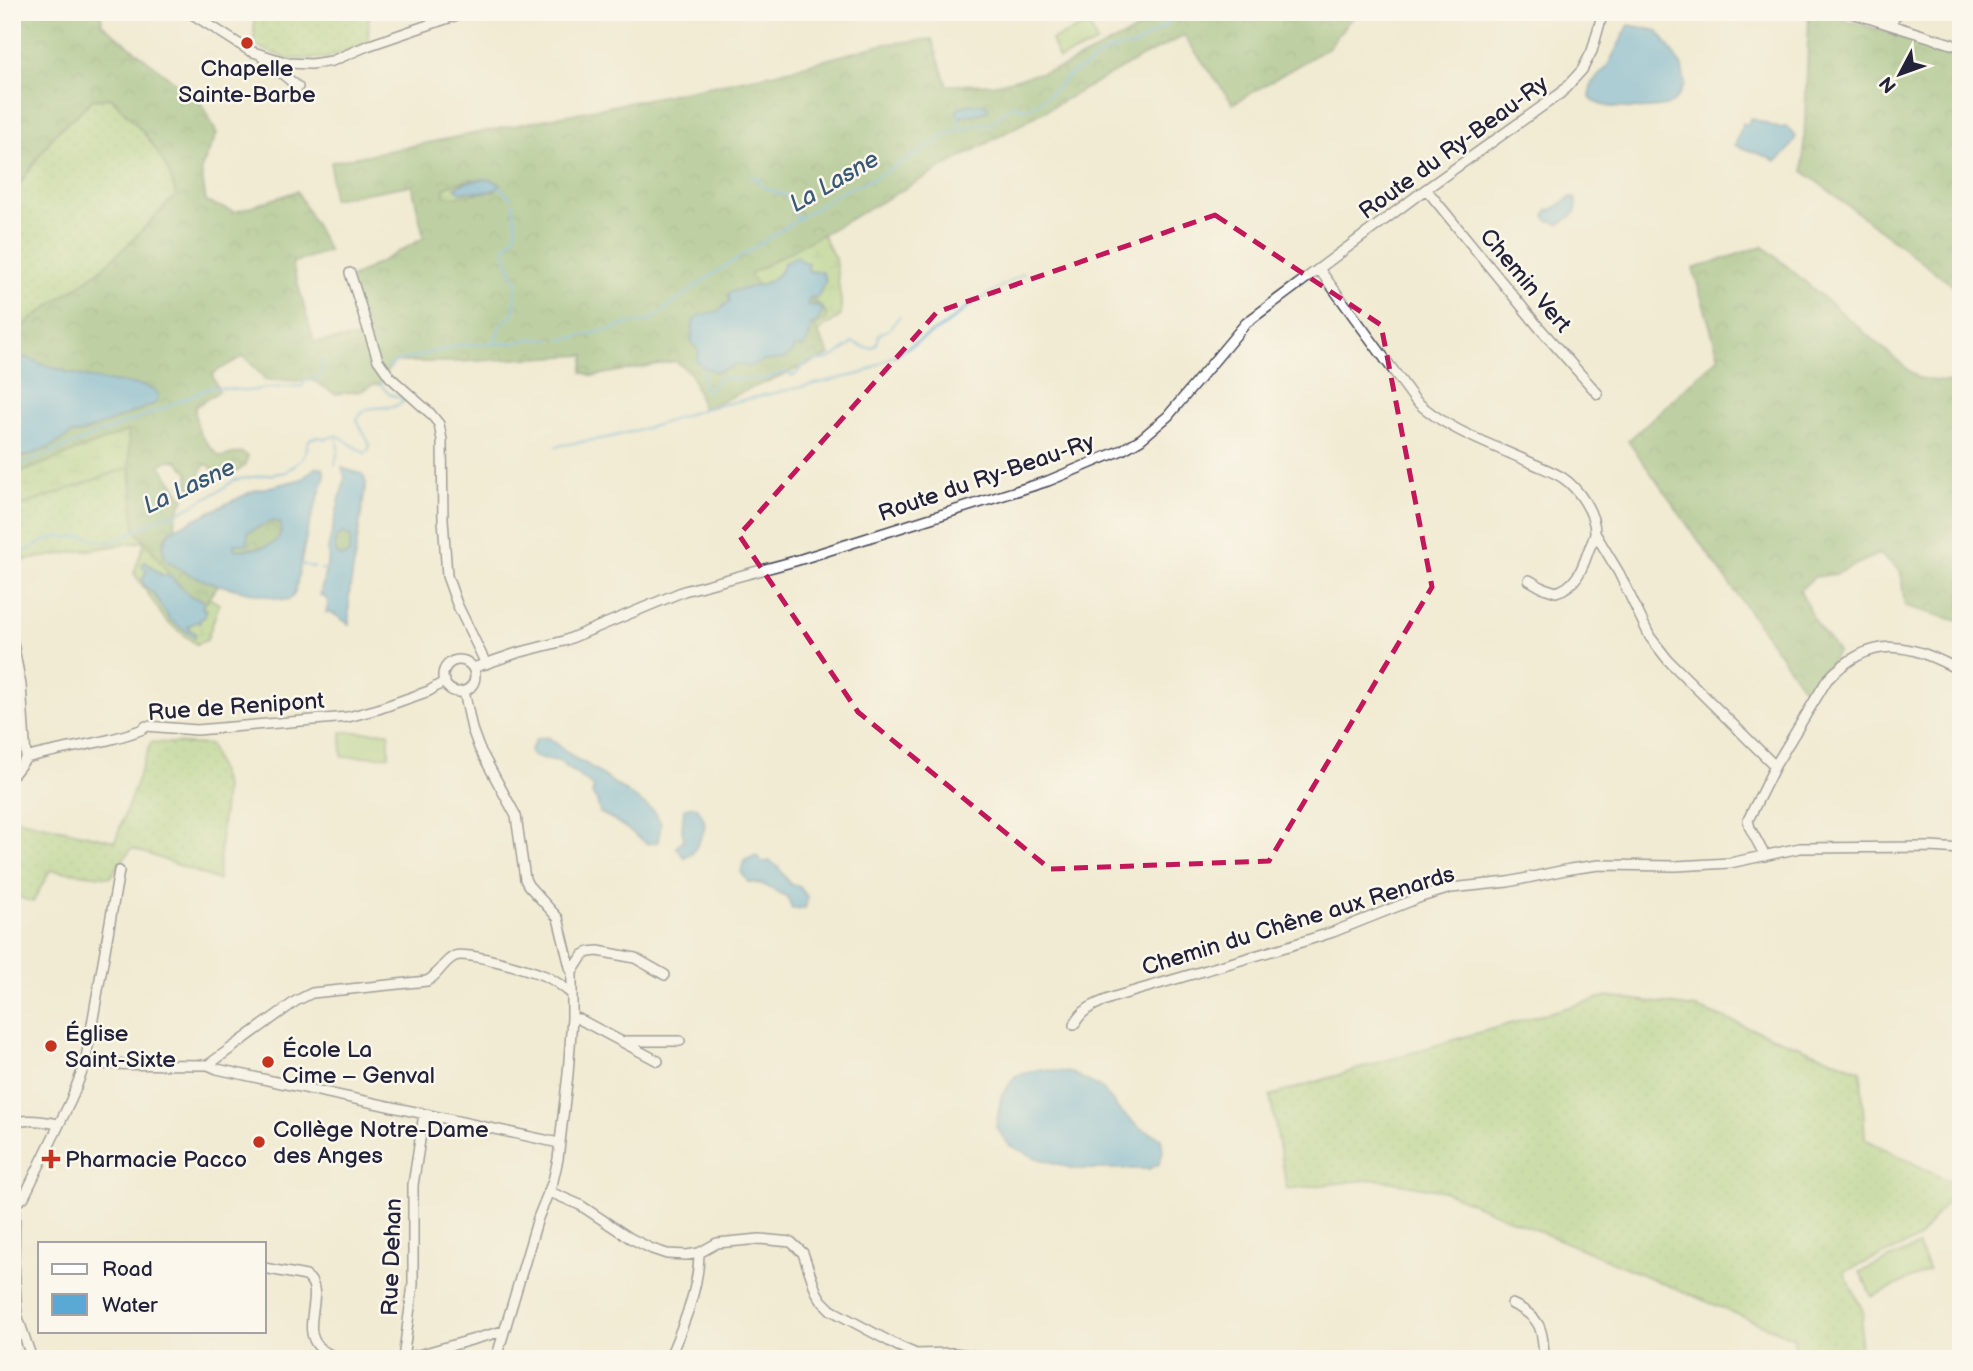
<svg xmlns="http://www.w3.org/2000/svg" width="1973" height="1371" viewBox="0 0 1973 1371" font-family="'Balsamiq Sans',sans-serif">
<defs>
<pattern id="grass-dots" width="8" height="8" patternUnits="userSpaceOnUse" patternTransform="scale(1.75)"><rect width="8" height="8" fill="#a3cd79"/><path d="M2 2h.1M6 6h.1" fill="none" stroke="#8cb06a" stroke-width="1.8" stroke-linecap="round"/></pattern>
<pattern id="forest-crowns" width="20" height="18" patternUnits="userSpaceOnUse" patternTransform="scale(1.75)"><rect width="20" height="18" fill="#82b069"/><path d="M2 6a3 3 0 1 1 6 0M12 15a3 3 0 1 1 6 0" fill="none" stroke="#6a8f58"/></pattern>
<pattern id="wetland-marsh" width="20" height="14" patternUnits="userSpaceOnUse" patternTransform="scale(1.75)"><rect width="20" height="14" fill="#a3cd79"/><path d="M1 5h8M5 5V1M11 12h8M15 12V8" fill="none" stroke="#8cb06a"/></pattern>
</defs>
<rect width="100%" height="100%" fill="#fbf7ec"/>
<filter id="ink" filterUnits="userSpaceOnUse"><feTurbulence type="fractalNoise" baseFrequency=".0143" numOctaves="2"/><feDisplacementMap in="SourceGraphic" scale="14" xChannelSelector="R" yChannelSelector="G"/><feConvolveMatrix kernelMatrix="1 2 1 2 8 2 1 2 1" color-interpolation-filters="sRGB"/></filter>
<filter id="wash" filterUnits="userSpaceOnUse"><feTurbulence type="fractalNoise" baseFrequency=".00686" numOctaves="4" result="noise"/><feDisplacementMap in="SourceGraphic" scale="28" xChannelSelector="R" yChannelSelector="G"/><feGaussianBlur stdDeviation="1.57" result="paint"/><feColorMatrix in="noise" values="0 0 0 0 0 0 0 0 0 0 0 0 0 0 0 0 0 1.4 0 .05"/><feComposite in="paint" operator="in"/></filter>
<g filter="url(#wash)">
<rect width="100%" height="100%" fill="#f1ebd3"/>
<path fill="url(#grass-dots)" stroke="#62785a" stroke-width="2" d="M254 12H369L368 42 327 58 287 59 254 45Z
M111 98C138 125 169 156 176 195L131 242 98 272 31 319 12 338V195L56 132 76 116 92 99Z
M130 467 135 530 145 541 12 562V509Z
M12 661 20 739 12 740Z
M151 742 210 745 225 787 218 880 132 848 110 877 50 870 33 902 12 895V818L115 841Z
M1607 996 1697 1008 1861 1070 1865 1139 1959 1186 1917 1240 1844 1272 1863 1311 1858 1359H1795L1794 1338 1443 1191 1376 1179 1287 1189 1270 1096 1443 1043Z"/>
<path fill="url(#forest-crowns)" stroke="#526952" stroke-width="2" fill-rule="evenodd" d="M12 12H101L102 24 202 104 217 134 201 169 206 202 235 212 297 191 329 251 292 263 314 342 363 337 347 280 424 238 412 185 332 199 331 162 776 73 884 44 932 39 947 85 996 84 1063 67 1172 12H1361L1347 23 1329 47 1233 104 1184 36 1144 56 751 274 761 292 817 303 826 310V320L814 326 830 355 703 409 691 374 676 361 593 376 582 372 585 355 458 362H395L383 375 381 385 374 384 361 391 335 394 314 381 266 380 244 356 212 374 219 391 195 407C195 432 203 440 220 457L241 452 248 456C245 472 231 475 218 478L210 466 206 464 203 467 194 488H190L188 486V473L178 461 169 460 160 465 184 499 176 514 175 528C168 532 163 537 163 545 161 569 201 578 219 584L204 604 201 599 191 597 170 576 145 541 135 530 128 431 12 476V461L49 448 72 434 81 433 152 405 157 392C140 382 118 384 99 380 74 374 48 368 25 357 13 370 18 383 12 398V338L31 319 98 272 131 242 176 195C168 156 138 125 111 98L92 100 76 116 56 132 12 195ZM973 104 987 105 988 111 958 117 963 106ZM471 179 498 182 495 191 450 197 448 186Z
M1809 12H1821L1961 55V292L1803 171Z
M1763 246 1918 378 1961 384V622L1905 606 1900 570 1879 554 1836 574 1814 577 1800 590 1816 624 1838 651 1809 696 1628 441 1719 357 1693 269Z
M272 521 280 523 281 528 279 539 267 547 237 550 234 548V544L246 539 248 532Z
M343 533 351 537 349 554 341 557C334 552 333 544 337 537Z"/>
<path fill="url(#wetland-marsh)" stroke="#62785a" stroke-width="2" d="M471 179 477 180 464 183 456 187 471 191 483 192 450 197 443 195 444 188 447 186Z
M822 234 835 259 841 302V316L824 327 818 333 814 326 826 320V311L817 303 808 301 809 297 815 299 819 295 826 280 822 272H811L801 261 792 260 784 263C781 277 771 283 757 285L750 274Z
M128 431 130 467 12 509V476Z
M145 541 170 576C158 575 154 570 147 562L146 569 147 572 145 574 144 583 162 605 165 612 189 629 188 625C196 622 202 618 206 610L202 608 209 598 219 604 207 640 196 644 166 621 134 573Z"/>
<path fill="#a3cd79" stroke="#62785a" stroke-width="2" d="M1089 24 1097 43 1059 59 1051 40Z
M341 732H389V756L342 757Z
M1918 1246 1929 1270 1872 1297 1860 1272Z"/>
<path fill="#5aa9d4" stroke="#3e6688" stroke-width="2" fill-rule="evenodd" d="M1629 25 1658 31 1682 67 1685 84C1681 90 1678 98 1672 103 1661 111 1612 109 1599 104 1596 103 1592 100 1590 98L1591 84 1607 67Z
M973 104 987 105 989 110 981 113 958 117C955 113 957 110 960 107Z
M1750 118 1778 128 1787 127 1796 136C1792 147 1786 155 1776 161 1763 154 1749 151 1735 145L1743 123 1748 125Z
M483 179 492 180 501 184C491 198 475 188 461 192L456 189V187L464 183Z
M1572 197 1576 199C1580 213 1570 218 1559 224L1548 220 1545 216 1547 211C1558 209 1562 201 1572 197Z
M797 256 801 261 808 263V271L822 272 826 280 817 298 810 297 807 305 809 306 816 305 823 310 817 323 811 325C811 334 808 341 803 348L794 347 791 355H788L785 359 763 361 749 367 737 365 716 372 701 366 696 360 699 352 691 342C693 336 692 331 693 325 694 313 707 314 716 312 721 310 726 304 730 301L728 295 730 292C750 287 778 286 784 263Z
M25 357C48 368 74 374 99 380 118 384 140 381 157 392 159 399 158 402 152 405L81 433 72 434 49 448 12 461V398C18 384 13 366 25 357Z
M316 467 323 468 325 476 307 532 295 593 290 599 284 600C248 591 191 584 165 558L163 544 170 531 253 491 302 479ZM272 521 280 523C287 549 254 549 237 550L234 548V544H247L248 532Z
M342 468 362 474 366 482 349 596V624L332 613H326L328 603 326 598 320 595 329 555 327 553 345 477ZM344 533 351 537 349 554 341 557C334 552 333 544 337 537Z
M145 561 161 575 170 576 191 597 201 599 204 604 202 608 207 610 204 618 200 619V623L196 622 188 626 189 629 195 633V638L170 620 152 592 145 587 142 579 147 572 146 569 143 568 142 564Z
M548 737 580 762 585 763 655 812 661 824 658 842 648 844C631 833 618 820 600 813L597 801 592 794 594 787 558 761 534 757 530 751 536 739Z
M696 806C712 826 703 834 692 854L684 857 676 847 684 839 682 830 684 808Z
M756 855 762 862 770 861 778 867 790 884 799 886 808 898 805 908 792 909 787 897 762 884 748 882 741 872 744 861Z
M1040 1069 1072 1073 1103 1089 1118 1109 1140 1128 1161 1138 1163 1151 1159 1164 1149 1169H1074L1037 1158 1009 1145 996 1127 1001 1097 1015 1076Z"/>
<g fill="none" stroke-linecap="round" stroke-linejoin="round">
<path stroke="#5aa9d4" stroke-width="2.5" d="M1123 47H1133L1185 12
M958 117 961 129
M750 177 758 178 763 187 787 196 790 201 792 210 799 219
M500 187 511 198
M561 340 609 330 630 323 649 321 709 277 842 191 875 178 927 148 948 134 978 124H992L1006 109 1016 105 1025 109 1030 108 1050 94 1073 72 1085 67 1106 52 1119 48
M494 344 497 334 503 322 511 317 515 309 514 300 517 283 507 261 505 249 516 234V223L513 203
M389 369 395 362 461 345 515 343 529 339H551
M705 369 702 385 706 390 710 389 718 378 761 380 785 372 793 376C800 372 801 367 806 363 812 359 817 361 824 360 834 359 841 350 850 346L852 342 864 347 872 348 877 344 879 334 888 330 900 316
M556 446 607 438 657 425 703 409 864 373 947 324 970 305 1024 273
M335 465 338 449 337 437
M12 469 71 445 164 408 212 387 249 391 267 388 302 386 305 381 313 380 321 375V363L324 359
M12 554 28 550 42 542 60 536 70 538 83 536 107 542 116 541 163 516 176 514 224 488 234 480 286 472 302 459 306 451 308 442 311 438 319 437 326 439 337 435C347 440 354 448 365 453L368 451 370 445 357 420C368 398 390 415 404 401L401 398 389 394 381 385 383 375
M301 564 305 565
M308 566 314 567
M321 569 326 570"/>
</g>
</g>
<g filter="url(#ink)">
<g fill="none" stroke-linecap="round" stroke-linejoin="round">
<g stroke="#414052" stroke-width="12">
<path id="minor" d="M189 12 250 51 288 63 311 64 332 61 367 46 466 12
M1849 12 1961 47
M1890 24 1896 15 1901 12
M262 57 298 87
M1426 189 1537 325 1598 394
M1319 269 1415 400C1446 430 1495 446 1534 464 1543 468 1554 472 1563 478 1578 488 1595 513 1595 532 1595 538 1590 546 1588 552 1582 570 1575 587 1556 592L1541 587 1529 580
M350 273 378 360 390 377 430 413 439 424 442 440 443 519 447 576 457 604 486 664
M1595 533 1619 573 1650 637 1668 660 1775 766 1748 820 1750 828 1765 856
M12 638 21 685 26 758 12 776
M443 676a16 16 0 1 1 32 0a16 16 0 1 1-32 0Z
M473 668 517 653 564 641 684 591 795 561 1048 481 1122 450 1141 439 1168 416 1246 323 1426 189 1561 93 1582 70 1592 51 1603 12
M464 691 472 729 479 748 516 816 525 879 528 885 558 918 570 967 572 972V1018L568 1074 558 1159 553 1181 538 1218 496 1359
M26 758C65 747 105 744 143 729L146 726 197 730 348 717 378 709 429 691 445 681
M1775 766 1827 680C1872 633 1909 643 1961 671
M572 972 583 955 589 952 598 951 635 958 665 975
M572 1018 579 1019 658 1061
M1074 1025C1082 1008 1098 1003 1114 997L1289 946 1333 932 1421 897 1451 888 1508 882 1570 869 1599 865 1676 866 1730 863 1800 848 1930 847 1961 849
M626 1041H680
M85 1064 208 1065 296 1001 312 993 427 981C439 975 443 961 455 956 467 951 530 970 545 976 555 980 563 987 572 994
M208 1065 217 1069 559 1143
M12 1123C26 1118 44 1121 58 1124
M550 1192 580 1205 630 1238 652 1249 667 1254 687 1255 699 1253 717 1243 760 1239 791 1242 803 1253 816 1291 821 1300 831 1310 898 1346 916 1354 953 1353 1001 1359
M13 1200 15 1210 14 1262 17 1315 32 1359
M14 1204 24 1197 71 1100 85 1064 119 871
M264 1268 306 1276C328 1291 298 1328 320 1348 325 1353 333 1356 340 1359
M1512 1304C1541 1317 1543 1329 1544 1359
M403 1359 413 1285V1185L424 1114
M404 1359 503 1331
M669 1359C683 1326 699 1289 699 1253"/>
</g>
<use href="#minor" stroke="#fff" stroke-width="9"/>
</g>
</g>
<path d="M0 0H1973V1371H0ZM1215 215 1381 325 1432 587 1269 861 1050 869 858 712 739 535 937 312Z" fill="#f1ebd3" fill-opacity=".55" fill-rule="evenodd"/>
<path fill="none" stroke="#c2185b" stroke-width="5" stroke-dasharray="14 9" stroke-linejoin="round" d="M1215 215 1381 325 1432 587 1269 861 1050 869 858 712 739 535 937 312Z"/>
<g fill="#c8321e" stroke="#fbf7ec" stroke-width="2.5">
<circle cx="247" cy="43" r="7"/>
<circle cx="51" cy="1046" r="7"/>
<circle cx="268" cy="1062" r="7"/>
<circle cx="259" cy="1142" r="7"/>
<path d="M47.5 1148.5h7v7h7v7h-7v7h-7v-7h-7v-7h7z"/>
</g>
<g text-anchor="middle" stroke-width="5" stroke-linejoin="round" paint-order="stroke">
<g font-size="23" fill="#22223b" stroke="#fbf7ec" text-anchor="start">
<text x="247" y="76" text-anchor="middle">Chapelle<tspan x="247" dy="26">Sainte-Barbe</tspan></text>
<text x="65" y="1041">Église<tspan x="65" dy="26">Saint-Sixte</tspan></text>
<text x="282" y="1057">École La<tspan x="282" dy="26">Cime – Genval</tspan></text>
<text x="273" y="1137">Collège Notre-Dame<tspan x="273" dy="26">des Anges</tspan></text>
<text x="65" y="1167">Pharmacie Pacco</text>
</g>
<g font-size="23" fill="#22223b" stroke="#fbf7ec">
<text transform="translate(1453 147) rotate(-36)" y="8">Route du Ry-Beau-Ry</text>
<text transform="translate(1526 280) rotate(50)" y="8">Chemin Vert</text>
<text transform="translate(986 477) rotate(-19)" y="8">Route du Ry-Beau-Ry</text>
<text transform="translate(236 706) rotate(-4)" y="8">Rue de Renipont</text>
<text transform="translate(1298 920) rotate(-17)" y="8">Chemin du Chêne aux Renards</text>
<text transform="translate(391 1257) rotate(-88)" y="8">Rue Dehan</text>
</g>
<g font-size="24" font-style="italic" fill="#385878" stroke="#fbf7ec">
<text transform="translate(834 181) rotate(-30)" y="8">La Lasne</text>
<text transform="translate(189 486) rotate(-25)" y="8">La Lasne</text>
</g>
</g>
<rect width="1973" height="1371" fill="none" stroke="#fbf7ec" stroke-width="42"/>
<rect x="38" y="1242" width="228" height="91" fill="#fbf7ec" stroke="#a4a2a5" stroke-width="2"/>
<rect x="52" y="1264" width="35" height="10" fill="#ffffff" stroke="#a4a2a5" stroke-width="2"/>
<text x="102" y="1276" font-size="21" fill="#22223b">Road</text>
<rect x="52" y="1294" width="35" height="21" fill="#5aa9d4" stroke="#a4a2a5" stroke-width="2"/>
<text x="102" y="1312" font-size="21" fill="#22223b">Water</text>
<g transform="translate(1900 74) rotate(229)" stroke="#fbf7ec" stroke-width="5" paint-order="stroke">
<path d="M0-5L12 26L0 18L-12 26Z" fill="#22223b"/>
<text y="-10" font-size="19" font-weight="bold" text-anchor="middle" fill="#22223b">N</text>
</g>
</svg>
